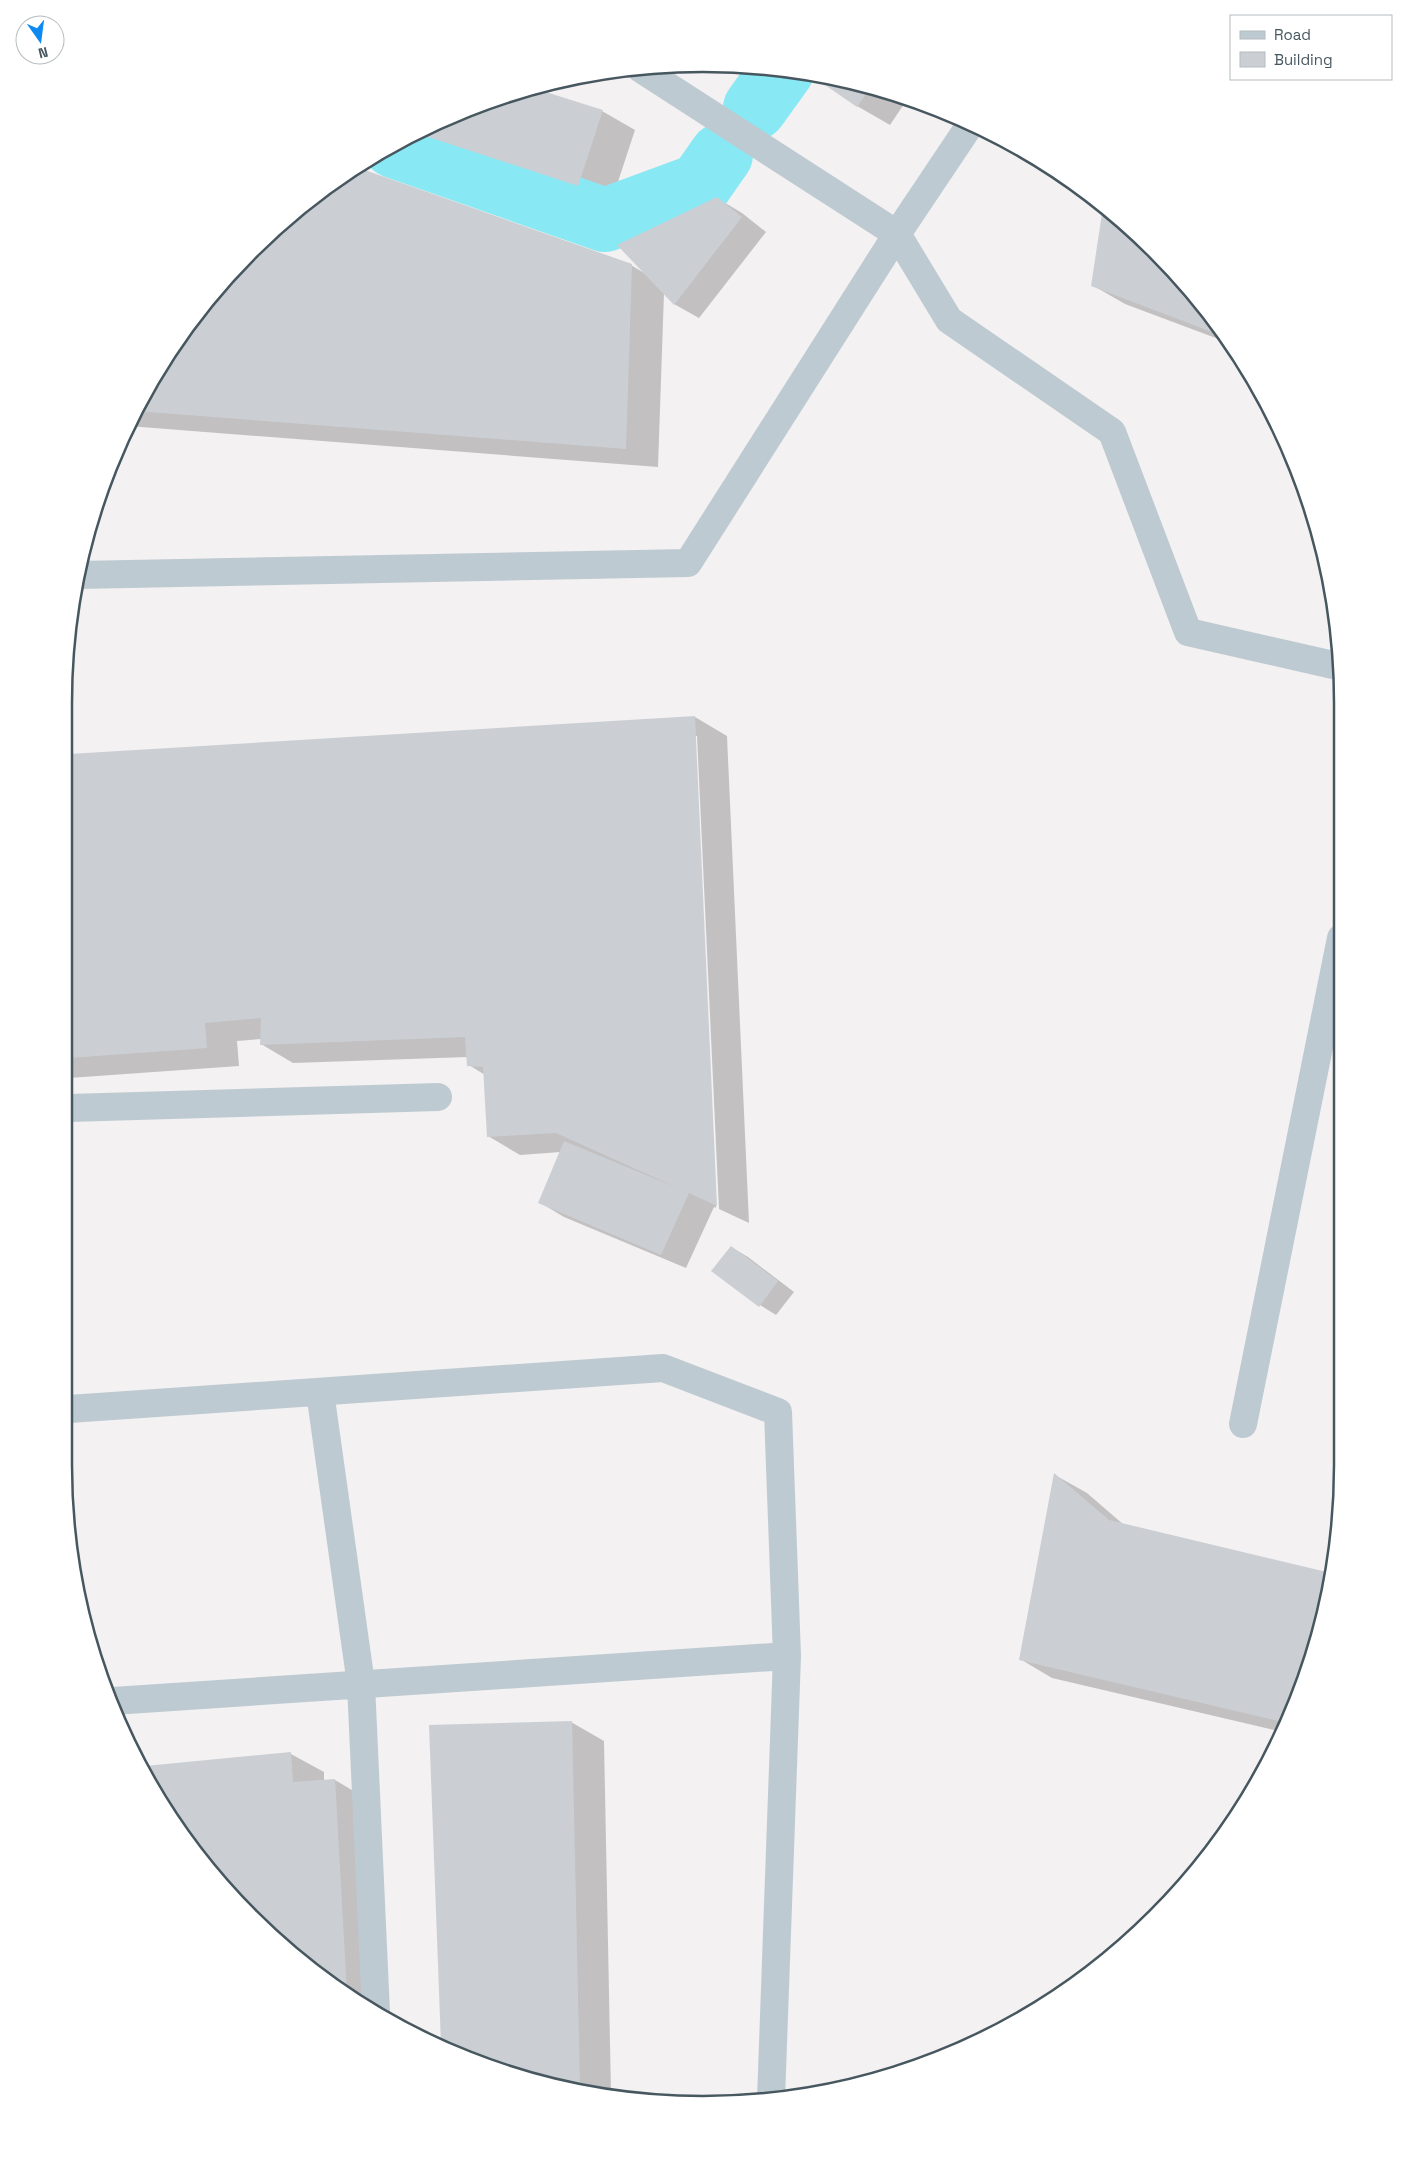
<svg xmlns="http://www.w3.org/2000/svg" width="1407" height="2168" viewBox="0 0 1407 2168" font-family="'Space Grotesk',sans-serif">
<rect width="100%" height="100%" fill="#f3f1f1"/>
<path fill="#0003" d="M755 68 787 69 779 82Z
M812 75 908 98 890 125 857 106Z
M531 88 602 111 635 130 611 203 408 137 420 130Z
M357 169 631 265 644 273 717 198 742 213 766 232 699 318 674 304 664 293 658 467 128 426 222 282 314 196Z
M1104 207 1125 222 1211 314 1229 343 1125 304 1092 285Z
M695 717 727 736 749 1223 719 1209 697 736H695L716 1208 714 1207 686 1268 564 1217 539 1202 561 1152 520 1155 488 1136 485 1075 469 1065 468 1057 293 1063 261 1044V1039L237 1041 239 1066 69 1078V755Z
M731 1247 748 1257 794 1292 776 1315 760 1305Z
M1055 1475 1087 1493 1124 1525 1331 1574 1294 1710 1283 1732 1052 1678 1020 1659Z
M571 1722 604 1741 611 2093 498 2070 443 2045Z
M291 1754 324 1772V1781L335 1780 367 1799 379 2016 314 1972 251 1917 172 1820 146 1767Z"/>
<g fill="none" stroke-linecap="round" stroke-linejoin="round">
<path stroke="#88e8f3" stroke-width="64" d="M755 108 783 69
M394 146 605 220 700 185 721 155"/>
</g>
<path fill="#cbcfd4" d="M809 74 870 88 857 107Z
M533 88 603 110 578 186 416 133Z
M359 168 632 264 626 449 136 411 222 282 314 196Z
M717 197 742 217 674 305 617 245Z
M1103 207 1125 222 1211 314 1225 337 1091 286Z
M695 716 717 1206 689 1193 661 1255 538 1203 564 1141 680 1189 556 1133 487 1137 483 1067 467 1066 465 1037 260 1045 261 1018 205 1023 207 1048 69 1058V754Z
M731 1246 778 1281 759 1307 711 1271Z
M1054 1473 1109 1520 1331 1573 1294 1710 1287 1723 1019 1660Z
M572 1721 580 2087 498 2070 441 2045 429 1725Z
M291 1752 293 1782 335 1779 347 1994 314 1972 251 1917 172 1820 145 1766Z"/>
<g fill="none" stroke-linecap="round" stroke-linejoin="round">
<path stroke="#becad1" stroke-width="28" d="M641 69 897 234 949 320 1112 432 1188 632 1342 667
M78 575 688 563 897 234 970 125
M69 1108 438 1097
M320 1392 361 1684 376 2013
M69 1409 663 1368 778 1412 787 1656 771 2099
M1243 1424 1341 938
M113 1701 787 1656"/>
</g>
<path d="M0 0H1407V2168H0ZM703 72H703A631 631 0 0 1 1334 703V1465A631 631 0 0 1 703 2096H703A631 631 0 0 1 72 1465V703A631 631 0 0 1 703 72Z" fill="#fff" fill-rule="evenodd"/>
<path fill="none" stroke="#475760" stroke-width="2.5" d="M703 72H703A631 631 0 0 1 1334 703V1465A631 631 0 0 1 703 2096H703A631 631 0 0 1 72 1465V703A631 631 0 0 1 703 72Z"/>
<rect x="1230" y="15" width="162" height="65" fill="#ffffff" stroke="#b5bcbf"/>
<rect x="1240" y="31" width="25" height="8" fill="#becad1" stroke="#b5bcbf"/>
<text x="1274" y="40" font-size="15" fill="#475760">Road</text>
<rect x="1240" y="52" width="25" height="15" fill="#cbcfd4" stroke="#b5bcbf"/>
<text x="1274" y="65" font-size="15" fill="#475760">Building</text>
<g transform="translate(40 40) rotate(166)"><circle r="24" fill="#ffffff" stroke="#b5bcbf"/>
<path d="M0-4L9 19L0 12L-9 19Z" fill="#0c8af2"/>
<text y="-8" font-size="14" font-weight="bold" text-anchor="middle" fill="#475760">N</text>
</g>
</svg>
